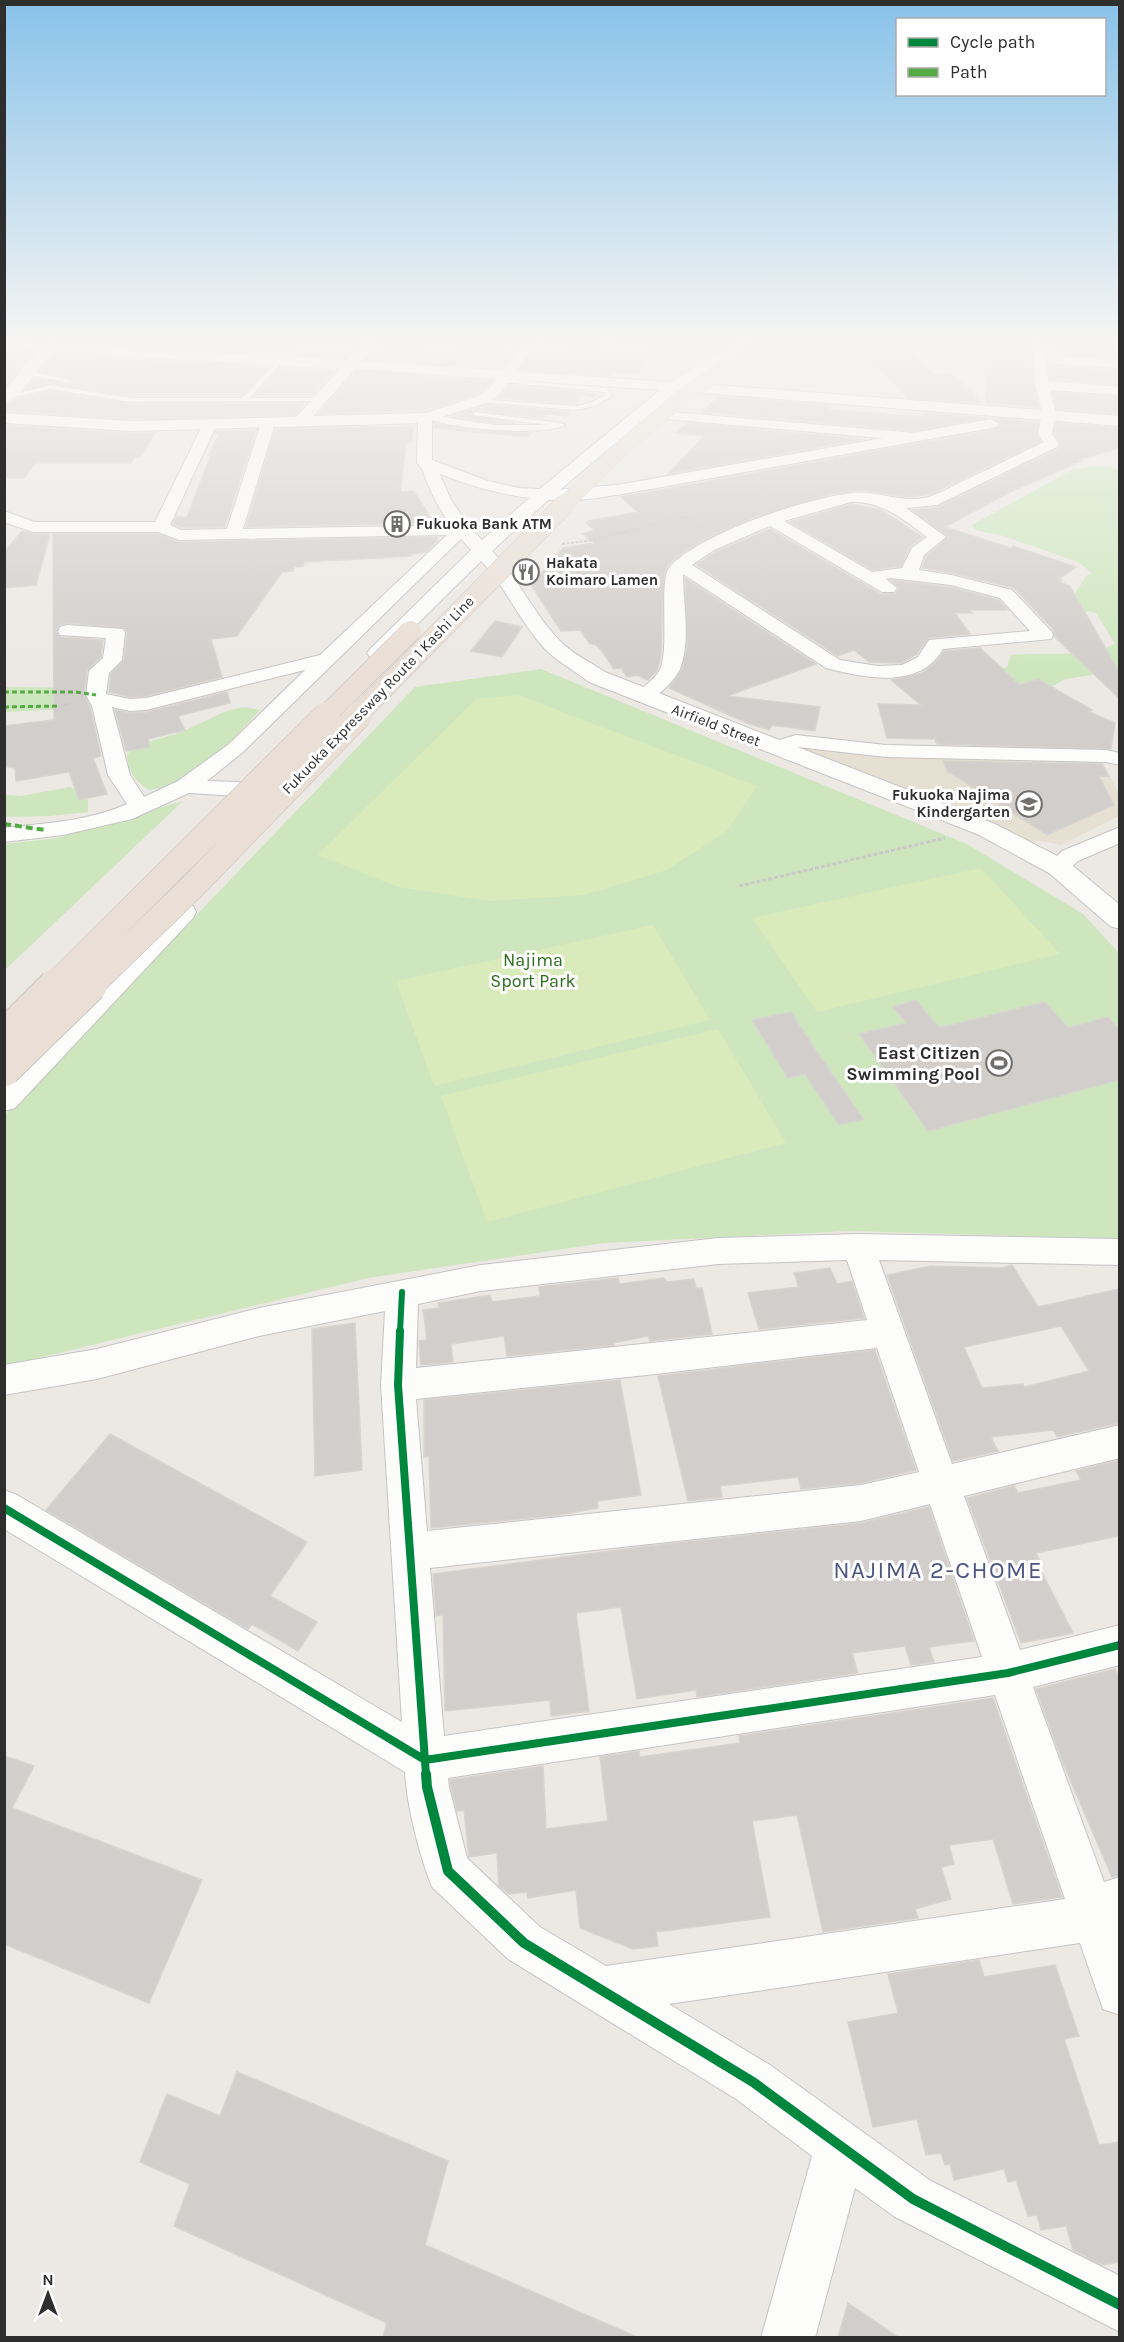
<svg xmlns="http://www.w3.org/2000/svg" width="1124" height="2342" viewBox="0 0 1124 2342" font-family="Karla,sans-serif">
<rect width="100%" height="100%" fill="#ece8e4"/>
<path fill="#e6e0d3" d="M792 746 1101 760 1119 793V816L1061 845 1035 840 1036 845Z"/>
<path fill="#cee6be" d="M1095 466 1110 467 1119 470V671L1065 679 1035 697 993 673 1007 667 1011 655C1045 651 1085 659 1115 644L1096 613 1077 609 1074 596 1086 576 1092 573 1078 562 1000 535 974 530 972 525 1072 470Z
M541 669 967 844 1083 914 1119 953V1239L850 1231 604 1243 368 1278 5 1366 4 1116 415 687Z
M4 687 87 688 88 708 5 712Z
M246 707 260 710 233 739 200 767 172 786 149 790C134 781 128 771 127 754 145 740 160 740 180 732 205 723 218 711 246 707Z
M70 787 88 797V812L50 816 5 817 4 795 21 796Z
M183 801 5 970V844L58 838Z"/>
<path fill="#d9eabb" d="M518 695 757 786 727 831 667 870 584 895 489 901 398 887 318 855 476 699Z
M981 868 1060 954 817 1012 752 918Z
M653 925 710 1020 434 1086 396 981Z
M718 1029 786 1143 487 1222 441 1096Z"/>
<path fill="#d1cecb" stroke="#d7d4d0" stroke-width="1.5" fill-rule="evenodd" d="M66 340H161L215 343 218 340 355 349 346 358 65 342Z
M822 340H898L934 375 952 374 983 403 908 398 873 361 821 352Z
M1053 340 1119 342V358L1048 354 1047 346H1054Z
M520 343 525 344 514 350 501 368 367 359 374 350 423 352 426 349 503 353Z
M986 343 1030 345 1033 385 1038 407 986 403 984 356H987Z
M597 345 647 350 638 373 612 372 609 376 520 369 528 359 546 347 596 356Z
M4 351 32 353 4 387Z
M53 354 269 367 241 396H130L50 383 25 389 34 378 69 385 73 383 74 380 69 377 40 371Z
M1049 365 1119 370V385L1050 379Z
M280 368 335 371 312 396H255Z
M356 371 492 381 486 388 472 396 425 411 318 414Z
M509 385 597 394 595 397 581 395 575 404 499 398Z
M50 391 130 404 305 403 295 415 131 419 4 411V406L17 399Z
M1053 392 1119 397V414L1057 409Z
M719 397 831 405 830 410 928 417 923 413 986 418 913 431 701 412Z
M486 405 570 412 567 416 546 414 543 418 475 410 471 415 514 423H496L452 416Z
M994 418 1038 422 1036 434 1041 441 931 494 908 497 861 490 832 494 753 518 702 541 682 553 667 566 664 574 661 656 657 670 648 680 637 675 627 677 621 668 614 669 602 651 595 644H590L580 630 561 631 531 585 563 548 594 543 583 534 594 530 587 523H590L588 521 638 512 621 497 997 429 1001 424Z
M434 423 473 430 531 433 528 437 434 428Z
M688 423 865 439 668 474 704 436 676 433Z
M1056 423 1119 428V448L1078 460 1082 461 1010 492 945 527 1011 548 1013 546 1076 567 1059 579 1062 580 1059 582 1070 586 1119 672V698L1055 637 1053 629 1014 588 951 573 922 568 926 556 948 537 912 510 938 507 1058 449 1061 444 1054 433Z
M4 425 131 433H155L140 457H135L131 463H35L24 478H4Z
M413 426 412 441 406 444 400 492 414 491 434 523 246 527 275 429 416 426Z
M256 430 225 527 181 528 173 524 176 517H187L211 455H209L219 434H215L216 431Z
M851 504 881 510 923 537 910 547 901 566 872 570 790 522Z
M770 529 881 594 896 593 899 588 891 580 951 587 999 600 1008 610H970L972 613H955L970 634 929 638 916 655 901 663 869 662 854 650 838 656 696 565 715 552Z
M22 531 33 534H50L36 585 4 588V552Z
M53 534H158L179 542 437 537V541L426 552 411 554 412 556 304 562 303 566 294 567 293 571 282 572 237 636 211 639 222 677 146 696 130 697 109 692 111 674 124 660 127 633 125 628 67 623 59 625 56 632 60 637 103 640 101 657 87 671 84 695 90 707 101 756 93 758 107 794 79 800 69 772 16 781 15 768 4 766V726L54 720Z
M685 578 816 664 727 696 820 707 815 731 772 725 769 730 747 723 669 688 682 670 687 647Z
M495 621 522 627 502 657 471 651Z
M980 648 1020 685 1038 679 1092 710 1089 712 1115 723 1111 749 937 744 935 739 887 738 878 704 921 705 891 680 922 673 935 663 944 651Z
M227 692 230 703 178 716 185 730 148 739 150 747 126 751 115 710 130 713 147 712Z
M943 761 1102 764 1109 776H1099L1114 805 1047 835 951 773H948Z
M916 1000 939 1028 1045 1002 1068 1028 1108 1017 1119 1030V1080L928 1131 859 1034 906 1023 893 1007Z
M791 1012 813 1046 863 1119 839 1125 805 1074 788 1078 752 1020Z
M1012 1265 1038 1307 1119 1289V1423L1057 1437 1053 1430 991 1437 998 1451 953 1461 887 1275 931 1266 1002 1268ZM1061 1326 1089 1371 1024 1387 1023 1384 982 1388 964 1347Z
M830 1268 837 1284 852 1281 864 1318 759 1329 748 1293 799 1287 794 1273Z
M618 1278 620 1284 663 1278 667 1282 694 1279 696 1288H702L712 1334 650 1341 648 1336 613 1343 614 1345 507 1356 504 1336 451 1344 453 1362 421 1365 419 1341 427 1340 423 1310 439 1308 438 1303 490 1295 492 1302 540 1296 539 1287Z
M355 1323 362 1470 315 1476 312 1329Z
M875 1350 916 1470 861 1483 801 1489 798 1477 720 1486 722 1497 688 1501 658 1376Z
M620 1380 641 1495 597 1501 598 1508 559 1515 431 1528 429 1456 424 1457V1400Z
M110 1434 307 1542 270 1596 317 1622 298 1651 252 1624 248 1629 46 1510Z
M1119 1460V1536L1036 1553 1039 1559H1035L1073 1633 1021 1643 967 1498 1014 1486 1018 1493 1081 1480 1076 1471Z
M929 1507 974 1641 929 1647 934 1662 911 1665 905 1646 852 1653 858 1673 697 1697 696 1690 637 1699 621 1607 576 1613 589 1711 551 1716 550 1700 445 1711 443 1615 436 1616 433 1574 649 1546 861 1523Z
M1115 1669 1119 1678V1875L1112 1877 1063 1763 1036 1689Z
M993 1698 1062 1897 1013 1904 993 1839 949 1845 954 1864 941 1867 951 1899 915 1909 918 1918 823 1932 797 1815 752 1821 770 1917 656 1932 658 1946 633 1949 580 1928 576 1890 528 1898 527 1892 509 1894 499 1886 497 1853 469 1857 464 1810 457 1811 451 1787 450 1780 543 1766 546 1829 608 1821 600 1757 639 1751 640 1757 740 1743 739 1736Z
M4 1756 34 1766 12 1808 202 1880 149 2003 4 1944Z
M979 1960 984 1977 1055 1965 1079 2036 1064 2039 1099 2145 1119 2142V2262L1102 2265 1073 2250 1066 2226 1041 2230 1037 2215 1028 2216 1016 2180 1008 2182 1004 2169 954 2180 950 2164 945 2165 941 2153 926 2155 917 2119 873 2127 848 2022 898 2013 888 1974Z
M237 2072 448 2161 425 2245 637 2337H383L387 2323 174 2226 190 2184 140 2162 167 2094 220 2116Z
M848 2303 898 2337H838Z"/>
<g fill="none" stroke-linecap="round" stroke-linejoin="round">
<g stroke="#c5c4c5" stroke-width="2">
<path id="lane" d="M570 340H591L684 349 681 351Z
M280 359 282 362 250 398H318L320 401 130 402 50 389 10 398 7 396 50 385 130 398H242Z
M27 371 69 379 72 381 69 383 25 374Z
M503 379 606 388 612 396 594 406 576 410 476 402 478 399 576 406 590 403 605 395 604 392 501 382Z
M475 412 561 423 565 425C544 437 446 429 425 417L429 415 496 425H548L473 415Z"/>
</g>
<g stroke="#c5c4c5" stroke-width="2">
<path id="street" d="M538 340H553L526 357 498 396 483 404 432 420V460L488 481 519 488 555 490 617 485 623 487 625 490 623 493C560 509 497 497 438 473L431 477 426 475 417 462 418 418 420 415 473 398 488 390 516 351Z
M1032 340H1044L1046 356 1120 360V368L1047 363 1048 381 1120 387V395L1050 390 1056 413 1052 434 1059 444 1057 447 937 505 906 508 946 537 924 555 919 570 951 575 1012 590 1051 631 1053 635 1051 639 943 649C920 690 864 678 826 668L683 574C683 603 691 641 680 669 674 682 661 692 651 701H637L634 697C642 686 656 680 661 667 669 644 659 580 669 568 697 534 807 498 852 493 877 490 901 504 928 497 939 494 951 487 961 482 989 469 1016 455 1044 442L1038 434 1042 413 1035 385ZM851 502C882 501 903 519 927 537L912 548 902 568 872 572 784 521ZM770 526 882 592H894L897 588 886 579 891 578 951 585 1000 598 1030 631 929 640 918 657 902 665 878 666 840 660 692 565 714 550Z
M660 411 915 433 922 437 915 441 655 418 653 415 655 412Z
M268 419 275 423 243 529 462 525 470 530 243 752 207 781 238 782 283 792 286 797 283 802 275 804 238 796 189 793 132 819 63 835 4 842V828C45 823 90 821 127 804L108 775 92 706 86 695 89 671 103 658 106 638 60 635 58 631 60 627 67 625 123 629 125 633 122 660 109 673 106 694 130 699 146 698 320 655 447 535 179 540 158 532H33L4 522V511L35 522H155L202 426 209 422 216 426 170 525 181 530 227 529 261 423ZM305 670 229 744 178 781 144 797 130 775 112 707 130 711 146 710Z
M796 735 886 745 1106 750 1120 753V765L1106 762 886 757 797 747 776 753 769 751 765 747 769 743Z
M1120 827V843L1078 861 1066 872 1058 874 1050 872 1046 867 1062 851Z
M858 1234 1120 1239V1265L879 1260 952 1464 1120 1425V1458L964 1496 1020 1650 1120 1625V1665L1033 1687 1104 1882 1120 1877V2015L1103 2009 1080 1943 669 2004 770 2065 931 2181 1120 2276V2332L895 2217 855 2188 815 2338H761L812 2156 736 2099 508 1959 432 1887C419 1854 407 1807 405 1772L4 1529V1490L17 1495 402 1722 381 1385 385 1311 259 1336 97 1379 4 1395V1365L97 1349 259 1308 481 1265 718 1238ZM847 1260 867 1320 416 1368 418 1304 481 1291 718 1264ZM877 1348 919 1472 861 1485 427 1531 416 1399 647 1375ZM930 1504 982 1657 444 1736 430 1568 861 1521ZM995 1695 1065 1899 606 1966 540 1927 467 1858 449 1787 448 1778Z"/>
</g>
<g stroke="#c5c4c5" stroke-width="2">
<path id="secondary" d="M49 340H64L60 344 347 360 366 340H380L362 361 671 382 740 340H756L754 343 689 383 1120 416V426L677 391 548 500 492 551C518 578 533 613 559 640 571 653 590 662 605 672L995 824 1067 861 1120 905V929L1110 926 1049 873 977 834 589 682C575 671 556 661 544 648 520 622 506 587 481 561L384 657 377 659 370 657 367 653 370 649 471 550C449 527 434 502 423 472L425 468H437L451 500 469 526 482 540 536 492 660 390 355 369 313 416 425 413 433 418 425 423 131 431 4 423V413L131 421 296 417 340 369 52 352 17 396 4 404V391L37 351 4 349V341L44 343Z
M991 419 999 424 997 427 617 495 611 494 608 490 611 486 617 485Z
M183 903 193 906 196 912 193 918 15 1108 4 1111V1080L173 906Z"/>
</g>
<path stroke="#c9c9c8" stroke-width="2" stroke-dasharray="3 1.5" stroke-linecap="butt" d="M562 544 594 540 680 517 688 518 702 527
M59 706 73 703"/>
<path stroke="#c9c9c8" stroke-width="3" stroke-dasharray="4 2" stroke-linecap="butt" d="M739 886 945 838"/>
<use href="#lane" fill="#fcfcfb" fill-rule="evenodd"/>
<use href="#street" fill="#fcfcfb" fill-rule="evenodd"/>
<use href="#secondary" fill="#fcfcfb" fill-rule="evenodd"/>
<g stroke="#c6c5c4" stroke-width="16" stroke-linecap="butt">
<path id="highway-bridge-far3" d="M564 505 622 448 681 398 769 340"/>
</g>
<g stroke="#c6c5c4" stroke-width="21" stroke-linecap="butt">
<path id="highway-bridge-far2" d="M325 716 411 631
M357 716 565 504"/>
</g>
<g stroke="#c6c5c4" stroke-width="27" stroke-linecap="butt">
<path id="highway-bridge-far1" d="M54 986 327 715
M90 986 192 887 359 715"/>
</g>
<g stroke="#c6c5c4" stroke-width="34" stroke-linecap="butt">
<path id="highway-bridge" d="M4 1036 55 985
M4 1070 91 985"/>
</g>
<use href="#highway-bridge-far3" stroke="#eadfd6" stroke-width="16"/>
<use href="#highway-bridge-far2" stroke="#eadfd6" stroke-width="20"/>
<use href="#highway-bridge-far1" stroke="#eadfd6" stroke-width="26"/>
<use href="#highway-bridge" stroke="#eadfd6" stroke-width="32"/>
<path stroke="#54ab44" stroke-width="3" stroke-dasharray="5 3" stroke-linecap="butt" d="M4 692H76L96 695
M4 707 59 706"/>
<path stroke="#54ab44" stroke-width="4" stroke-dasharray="7 4" stroke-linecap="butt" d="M4 824 45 830"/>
<g stroke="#fff" stroke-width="10">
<path id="cycleway-far2" d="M400 1332 402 1292"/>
</g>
<g stroke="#fff" stroke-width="11">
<path id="cycleway-far1" d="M400 1331 398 1385 426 1775
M4 1508 425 1760 1008 1673 1120 1645"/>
</g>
<g stroke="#fff" stroke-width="14">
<path id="cycleway" d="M426 1774 427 1787 448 1871 524 1943 753 2082 913 2199 1120 2305"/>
</g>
<use href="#cycleway-far2" stroke="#00873e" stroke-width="6"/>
<use href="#cycleway-far1" stroke="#00873e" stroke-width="8"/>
<use href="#cycleway" stroke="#00873e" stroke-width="10"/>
</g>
<linearGradient id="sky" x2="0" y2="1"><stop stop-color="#88c2ea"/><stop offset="0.51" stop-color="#f6f5f3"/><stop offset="1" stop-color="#f6f5f3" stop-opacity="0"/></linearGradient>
<rect width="1124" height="667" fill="url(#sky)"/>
<defs>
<g id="building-ring" transform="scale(1.35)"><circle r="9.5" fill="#fff" stroke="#706f6e" stroke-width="1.5"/><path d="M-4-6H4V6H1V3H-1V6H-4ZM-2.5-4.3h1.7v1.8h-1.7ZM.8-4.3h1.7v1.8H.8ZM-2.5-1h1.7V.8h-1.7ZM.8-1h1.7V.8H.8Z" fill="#706f6e"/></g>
<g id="restaurant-ring" transform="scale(1.35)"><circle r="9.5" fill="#fff" stroke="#706f6e" stroke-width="1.5"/><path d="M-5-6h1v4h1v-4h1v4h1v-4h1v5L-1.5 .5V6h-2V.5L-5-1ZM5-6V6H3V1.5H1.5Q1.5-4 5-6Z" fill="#706f6e"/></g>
<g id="school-ring" transform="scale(1.35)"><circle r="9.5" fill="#fff" stroke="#706f6e" stroke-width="1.5"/><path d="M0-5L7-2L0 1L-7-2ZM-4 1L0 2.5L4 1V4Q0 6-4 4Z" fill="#706f6e"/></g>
<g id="stadium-ring" transform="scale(1.35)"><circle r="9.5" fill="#fff" stroke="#706f6e" stroke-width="1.5"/><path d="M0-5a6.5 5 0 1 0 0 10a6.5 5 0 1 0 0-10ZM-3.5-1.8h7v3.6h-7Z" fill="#706f6e"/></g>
</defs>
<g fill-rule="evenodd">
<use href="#building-ring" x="397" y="524"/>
<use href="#restaurant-ring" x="526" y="572"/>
<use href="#school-ring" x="1029" y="804"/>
<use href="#stadium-ring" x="999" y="1063"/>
</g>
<g text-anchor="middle" stroke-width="6" stroke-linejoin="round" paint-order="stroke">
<g font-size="15" font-weight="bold" fill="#2e2e2e" stroke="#fff" text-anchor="start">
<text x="416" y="529">Fukuoka Bank ATM</text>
<text x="546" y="568">Hakata<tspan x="546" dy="17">Koimaro Lamen</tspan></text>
<text x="1010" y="800" text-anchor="end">Fukuoka Najima<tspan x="1010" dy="17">Kindergarten</tspan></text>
</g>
<g font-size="15" fill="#2e2e2e" stroke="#fff">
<text transform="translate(378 695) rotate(-46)" y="5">Fukuoka Expressway Route 1 Kashi Line</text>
<text transform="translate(716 725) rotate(21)" y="5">Airfield Street</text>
</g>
<g font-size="18" fill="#2c6e1b" stroke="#fff">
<text x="533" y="966">Najima<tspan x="533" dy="21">Sport Park</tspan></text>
</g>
<g font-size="18" font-weight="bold" fill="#2e2e2e" stroke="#fff" text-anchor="end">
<text x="980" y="1059">East Citizen<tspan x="980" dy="21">Swimming Pool</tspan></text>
</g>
<g font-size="24" letter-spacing="1.5" fill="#4d5680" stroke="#fff">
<text x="938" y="1578">NAJIMA 2-CHOME</text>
</g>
</g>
<rect width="1124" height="2342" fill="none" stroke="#2e2e2e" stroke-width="12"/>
<rect x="896" y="18" width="210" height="78" fill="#ffffff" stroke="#ababab" stroke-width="1.5"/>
<rect x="908" y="38" width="30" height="9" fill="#00873e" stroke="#ababab" stroke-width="1.5"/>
<text x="950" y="48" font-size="18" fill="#2e2e2e">Cycle path</text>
<rect x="908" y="68" width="30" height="9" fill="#54ab44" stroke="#ababab" stroke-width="1.5"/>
<text x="950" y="78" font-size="18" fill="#2e2e2e">Path</text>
<g transform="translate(48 2294)" stroke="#ffffff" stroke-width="4.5" paint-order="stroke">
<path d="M0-4.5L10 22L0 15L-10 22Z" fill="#2e2e2e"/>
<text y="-9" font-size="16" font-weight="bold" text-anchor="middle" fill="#2e2e2e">N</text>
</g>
</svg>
